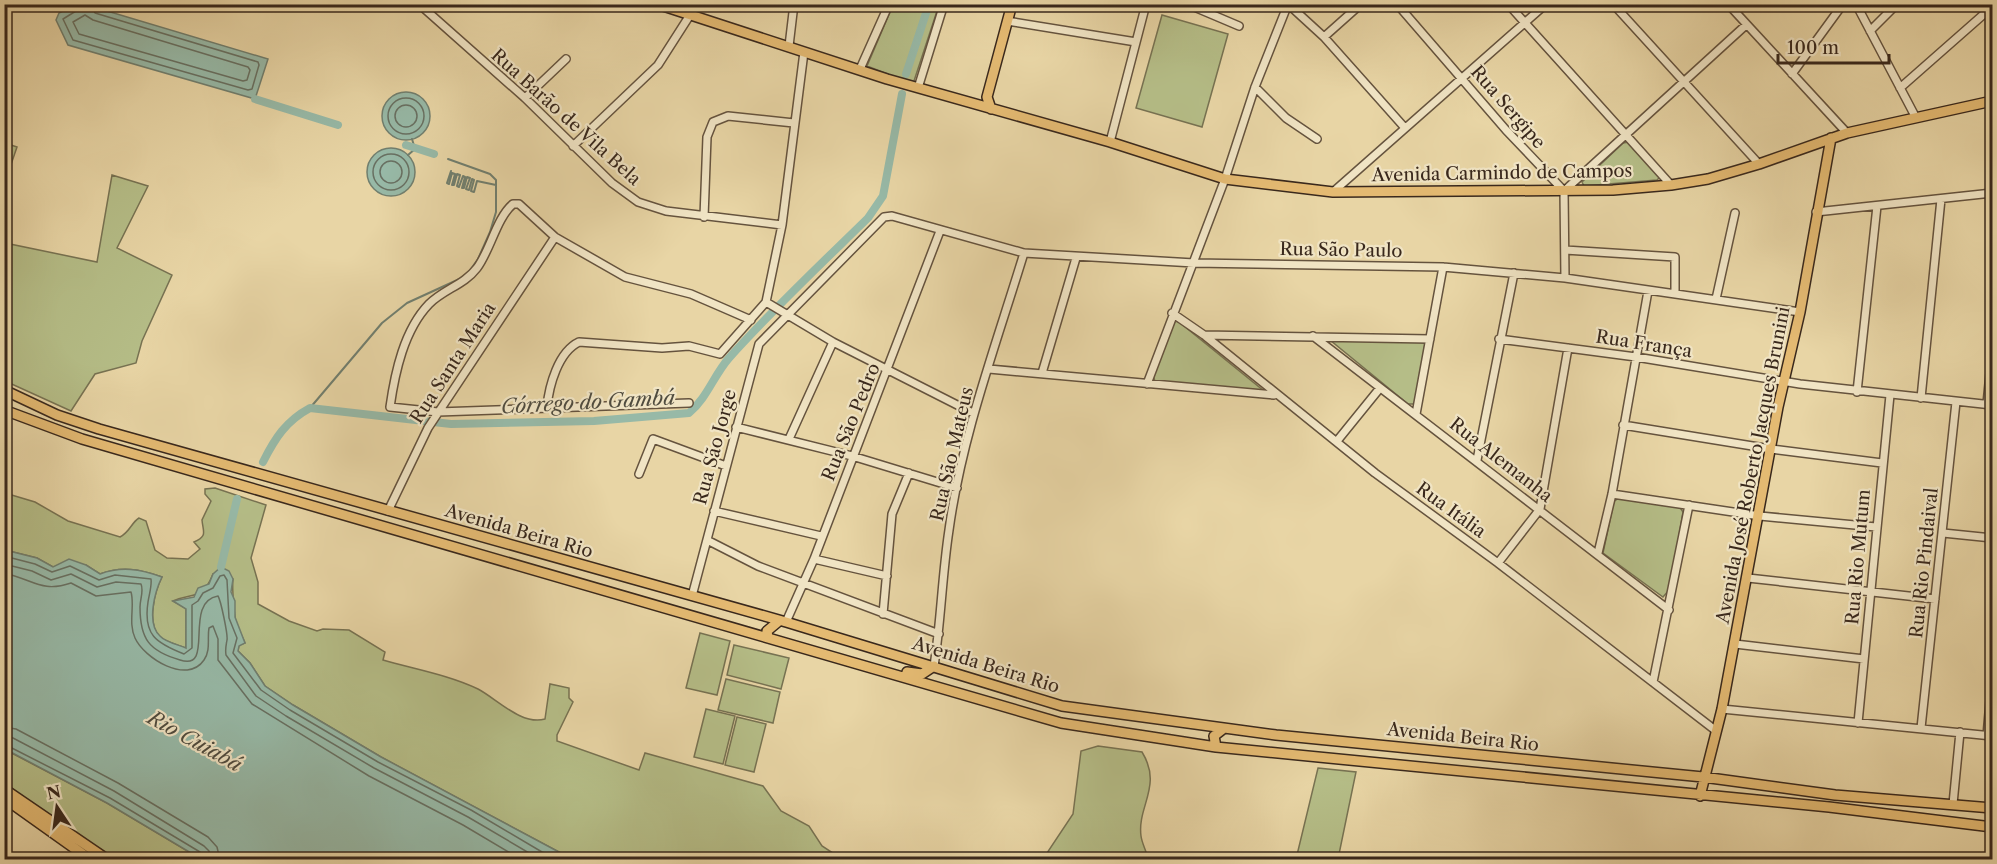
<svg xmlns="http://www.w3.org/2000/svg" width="1997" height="864" viewBox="0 0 1997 864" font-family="'Libre Caslon Text',serif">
<rect width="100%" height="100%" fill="#e8d5a5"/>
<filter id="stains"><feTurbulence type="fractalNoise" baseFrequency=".00333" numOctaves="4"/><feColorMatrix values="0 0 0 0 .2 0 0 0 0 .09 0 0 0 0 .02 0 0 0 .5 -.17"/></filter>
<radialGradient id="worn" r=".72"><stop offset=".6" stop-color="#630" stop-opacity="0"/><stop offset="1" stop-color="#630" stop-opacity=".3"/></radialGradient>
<path fill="#b5bd87" stroke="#777252" stroke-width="1.5" d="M893 5H939L913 84 867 66Z
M1162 15 1228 34 1202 127 1136 108Z
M1629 142 1660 177 1657 180 1584 186 1582 182 1623 143Z
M5 143 17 147 5 182H4Z
M112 175 148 186 117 248 172 275 142 341 136 363 95 374 71 411 5 381V243L97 262Z
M1175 321 1179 322 1264 391 1155 381 1153 376Z
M1330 340 1422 341 1425 344 1415 404H1408Z
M215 488 266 505 251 558 258 582V604L289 621 317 631 323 629 349 630 385 652 383 660C414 669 449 675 478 689 497 699 522 726 545 719L550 684 569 688V698L573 702 557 735V741L639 770 645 753 763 786 781 811 809 826 822 846 842 859H572L381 757 293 705 265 686 250 663 238 651 239 645 245 643C243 637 239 632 237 626 234 617 232 588 233 579L213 574C202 601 194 592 173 601L186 608V648C179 645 165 642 160 637 146 624 155 591 162 577 140 569 121 566 100 574L86 565 53 567 37 558 5 550V493L35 502 68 521 120 537C130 532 131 523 139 518L146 521 155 550 167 558 188 559 200 549 194 542C208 536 203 532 202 520L211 501 205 494V489Z
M1619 498 1679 506 1683 512 1670 589 1663 597 1603 553 1614 501Z
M700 633 730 641 717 695 686 688Z
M734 645 789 658 781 689 727 675Z
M726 679 780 692 773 723 718 710Z
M706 709 735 716 723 764 694 757Z
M737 717 766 724 754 772 725 765Z
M1098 746 1142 752C1163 786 1137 806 1141 836 1142 844 1147 852 1148 859H1043L1073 814 1081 751Z
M4 749 107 803 201 859H113L5 784Z
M1318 768 1356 772 1338 859H1296Z"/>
<path fill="#97b9a7" stroke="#717f6f" stroke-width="1.5" d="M77 4 87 5 268 59 255 99 68 45 56 20 59 13Z
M382 116a24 24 0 1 1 48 0a24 24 0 1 1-48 0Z
M367 172a24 24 0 1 1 48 0a24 24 0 1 1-48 0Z
M5 550 37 558 53 567 69 559 86 565 100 574C121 566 140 569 162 577 155 591 146 623 160 636 165 642 179 645 186 648V609L173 601 194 597 198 588 209 584 213 574 221 567 229 571 233 579 231 592 235 601V617L245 643 239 646 238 651 250 663 265 686 293 705 381 757 572 859H201L107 803 5 749Z"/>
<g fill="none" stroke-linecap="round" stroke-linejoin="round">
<path stroke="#687062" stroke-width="1.5" d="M78 4 76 11 63 19 73 40 248 90 252 89 259 65 258 62 95 13 90 4
M85 15 93 20 248 67 250 70 247 80 243 81 79 34 73 22Z
M388 116a18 18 0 1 1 36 0a18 18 0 1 1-36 0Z
M395 116a11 11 0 1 1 22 0a11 11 0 1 1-22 0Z
M373 172a18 18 0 1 1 36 0a18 18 0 1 1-36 0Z
M380 172a11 11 0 1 1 22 0a11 11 0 1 1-22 0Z
M4 556 35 564 52 572 70 566 99 580 115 575 151 579C152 586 149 595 148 602 143 635 156 643 184 654L192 648V605L198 601 203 593 213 588 220 576 224 575 227 580 229 618 237 638 233 653 261 690 290 710 378 762 471 810 542 852 562 860
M4 564 32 571 51 580 71 574 97 587 116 582 141 584C144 591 140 599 140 607 140 639 149 651 180 660 216 672 182 602 218 596 221 601 228 635 227 640 226 646 225 649 226 655L256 696 286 716 374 768 468 817 541 860
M4 573C34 580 42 593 71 583L96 596 131 592C135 605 128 623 135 638 144 658 187 685 204 660 211 650 207 638 209 628L213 626 218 639V660L252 704 369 776 463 825 522 860
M4 727 16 729 118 783 208 837 217 847 220 860
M4 736 13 738 114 791 204 846 209 851 211 860
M4 744 110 798 200 852 203 860"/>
<path stroke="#717f6f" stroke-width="2" d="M408 155 415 149 412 139
M451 171 447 183 449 184 452 173 455 174 452 185H454L457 174 460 175 457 186 459 187 463 176 465 177 462 188H464L467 177 470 178 466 189 469 190 472 179 474 180 471 191 474 192 477 181 496 185
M310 408 382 323 407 303 466 276 478 259 490 232 496 212V180L490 174 448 159"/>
<path stroke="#97b9a7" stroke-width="8" d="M906 74 929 4
M255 99 338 125
M406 145 434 154
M263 462C275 438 286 421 310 408L451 424 594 421 689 413C707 398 714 375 729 358 773 309 821 264 868 218L883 196 902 94
M221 567 237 499"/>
<g stroke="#65533e" stroke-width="10">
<path id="minor" d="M419 4 525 98 612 183 638 202 666 211 782 225
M1187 4 1239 26
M1288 4 1324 37 1405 128
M1397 4 1506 130 1564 191 1565 278
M1508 4 1671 185
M1613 4 1759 164
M1728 4 1847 133
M1856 4 1915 116
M1007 21 1136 42
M1870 31 1897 4
M1324 37 1361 4
M789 46 794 4
M860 69 889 4
M1792 74 1843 4
M1255 87 1286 118 1317 139
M918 88 944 4
M1900 88 1992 7
M525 98 566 59
M1110 142 1146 4
M573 146 658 65 690 15
M1564 191 1746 25
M1333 192 1546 4
M1816 212 1992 193
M704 217 707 137 713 122 728 116 794 123
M1565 250 1675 257V294
M1716 299 1735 213
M766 302 833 342 973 413
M1172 313 1204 335 1375 473 1498 563 1715 730
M1204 335 1430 339
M1313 336 1669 610
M1499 339 1636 357 1800 384 1992 405
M989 369 1274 395
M1042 373 1076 258
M1147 384 1225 179 1255 87 1288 4
M1857 392 1877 206
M1921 398 1941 199
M689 403 438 412 390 407C395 372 404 330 429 304 444 289 464 285 477 268 490 251 497 217 513 204H519L555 237 625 277 691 294 751 320
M1987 404 1992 353
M547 407C549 386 558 352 579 342L662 348 689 346 720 354 766 302 782 225 804 52
M1416 414 1443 267
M1623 425 1771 449 1882 463
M736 427 852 456 957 488
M789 439 833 342
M1337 441 1380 388
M1477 460 1514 273
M639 474 653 439 726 466
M1612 494 1760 516 1876 527
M388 511 428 428 555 237
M714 511 821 536
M1943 533 1992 538
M707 540 758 566 939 634
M1598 553 1612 494 1648 291
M814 559 887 576
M1498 563 1540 509 1568 348
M1748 578 1935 599
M692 596 759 344 884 217 892 216 1024 253 1194 263 1443 267 1565 278 1800 312
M883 614 892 514 909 473
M786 622 814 559 940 231
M1735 644 1864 659
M934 666C941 621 942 576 949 530 962 435 996 345 1024 253
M1653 682 1689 505
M1722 709 1992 736
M1858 723 1890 395
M1921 728 1956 402
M1987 736 1992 678
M1953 804 1960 732"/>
</g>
<g stroke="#39281c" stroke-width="12">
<path id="major" d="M657 4 887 79 1110 142 1225 179 1333 192 1613 190 1671 185 1708 179 1759 164 1847 133 1992 101
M991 109 987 97 1012 4
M4 390 57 415 99 429 786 622 1062 706 1276 735 1703 777 1835 795 1992 808
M4 410 82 439 1061 723 1216 747 1829 807 1992 827
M768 638 767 631 779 621
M907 672 922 674 934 666
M1216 747 1214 736 1223 729
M4 789 108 860
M1700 796 1722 709 1778 407 1800 312 1831 138
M4 798 91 860"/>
</g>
<use href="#minor" stroke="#f0e4c4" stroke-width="7"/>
<use href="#major" stroke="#e4ba72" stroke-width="9"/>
</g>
<g text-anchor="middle" stroke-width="4.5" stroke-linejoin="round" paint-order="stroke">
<g font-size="18" fill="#39281c" stroke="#f0e4c4">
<text transform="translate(1508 107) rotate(49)" y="6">Rua Sergipe</text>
<text transform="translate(566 117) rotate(42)" y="6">Rua Barão de Vila Bela</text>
<text transform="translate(1502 173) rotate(-1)" y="6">Avenida Carmindo de Campos</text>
<text transform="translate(1341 250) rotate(1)" y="6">Rua São Paulo</text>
<text transform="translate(1644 344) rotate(9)" y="6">Rua França</text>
<text transform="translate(453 363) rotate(-57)" y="6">Rua Santa Maria</text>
<text transform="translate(851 422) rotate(-68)" y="6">Rua São Pedro</text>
<text transform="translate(715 447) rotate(-75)" y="6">Rua São Jorge</text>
<text transform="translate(952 454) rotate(-77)" y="6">Rua São Mateus</text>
<text transform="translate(1501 460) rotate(38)" y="6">Rua Alemanha</text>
<text transform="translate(1753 465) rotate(-79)" y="6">Avenida José Roberto Jacques Brunini</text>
<text transform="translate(1451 510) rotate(36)" y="6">Rua Itália</text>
<text transform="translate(519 531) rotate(16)" y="6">Avenida Beira Rio</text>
<text transform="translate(1858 557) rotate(-85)" y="6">Rua Rio Mutum</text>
<text transform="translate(1924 563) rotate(-84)" y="6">Rua Rio Pindaival</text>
<text transform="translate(986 665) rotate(17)" y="6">Avenida Beira Rio</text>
<text transform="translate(1463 737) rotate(6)" y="6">Avenida Beira Rio</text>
</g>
<g font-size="20" font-style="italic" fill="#504c3f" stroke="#f0e4c4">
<text transform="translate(588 402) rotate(-3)" y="7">Córrego do Gambá</text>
<text transform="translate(195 741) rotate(29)" y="7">Rio Cuiabá</text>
</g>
</g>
<rect width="1997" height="864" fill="none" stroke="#e8d5a5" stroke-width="24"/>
<rect x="6" y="6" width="1985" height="852" fill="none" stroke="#39281c" stroke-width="3"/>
<rect x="12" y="12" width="1973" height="840" fill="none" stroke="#39281c" stroke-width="1.5"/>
<g transform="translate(57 807) rotate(347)" stroke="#f0e4c4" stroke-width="4.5" paint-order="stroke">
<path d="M0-4.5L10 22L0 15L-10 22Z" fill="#39281c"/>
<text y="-9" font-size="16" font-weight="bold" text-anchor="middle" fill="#39281c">N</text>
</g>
<path d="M1778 54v9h111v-9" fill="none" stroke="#39281c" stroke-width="3"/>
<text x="1787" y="54" font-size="18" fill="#39281c" stroke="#f0e4c4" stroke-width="4.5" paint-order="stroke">100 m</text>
<rect width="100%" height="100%" filter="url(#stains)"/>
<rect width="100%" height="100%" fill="url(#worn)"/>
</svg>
